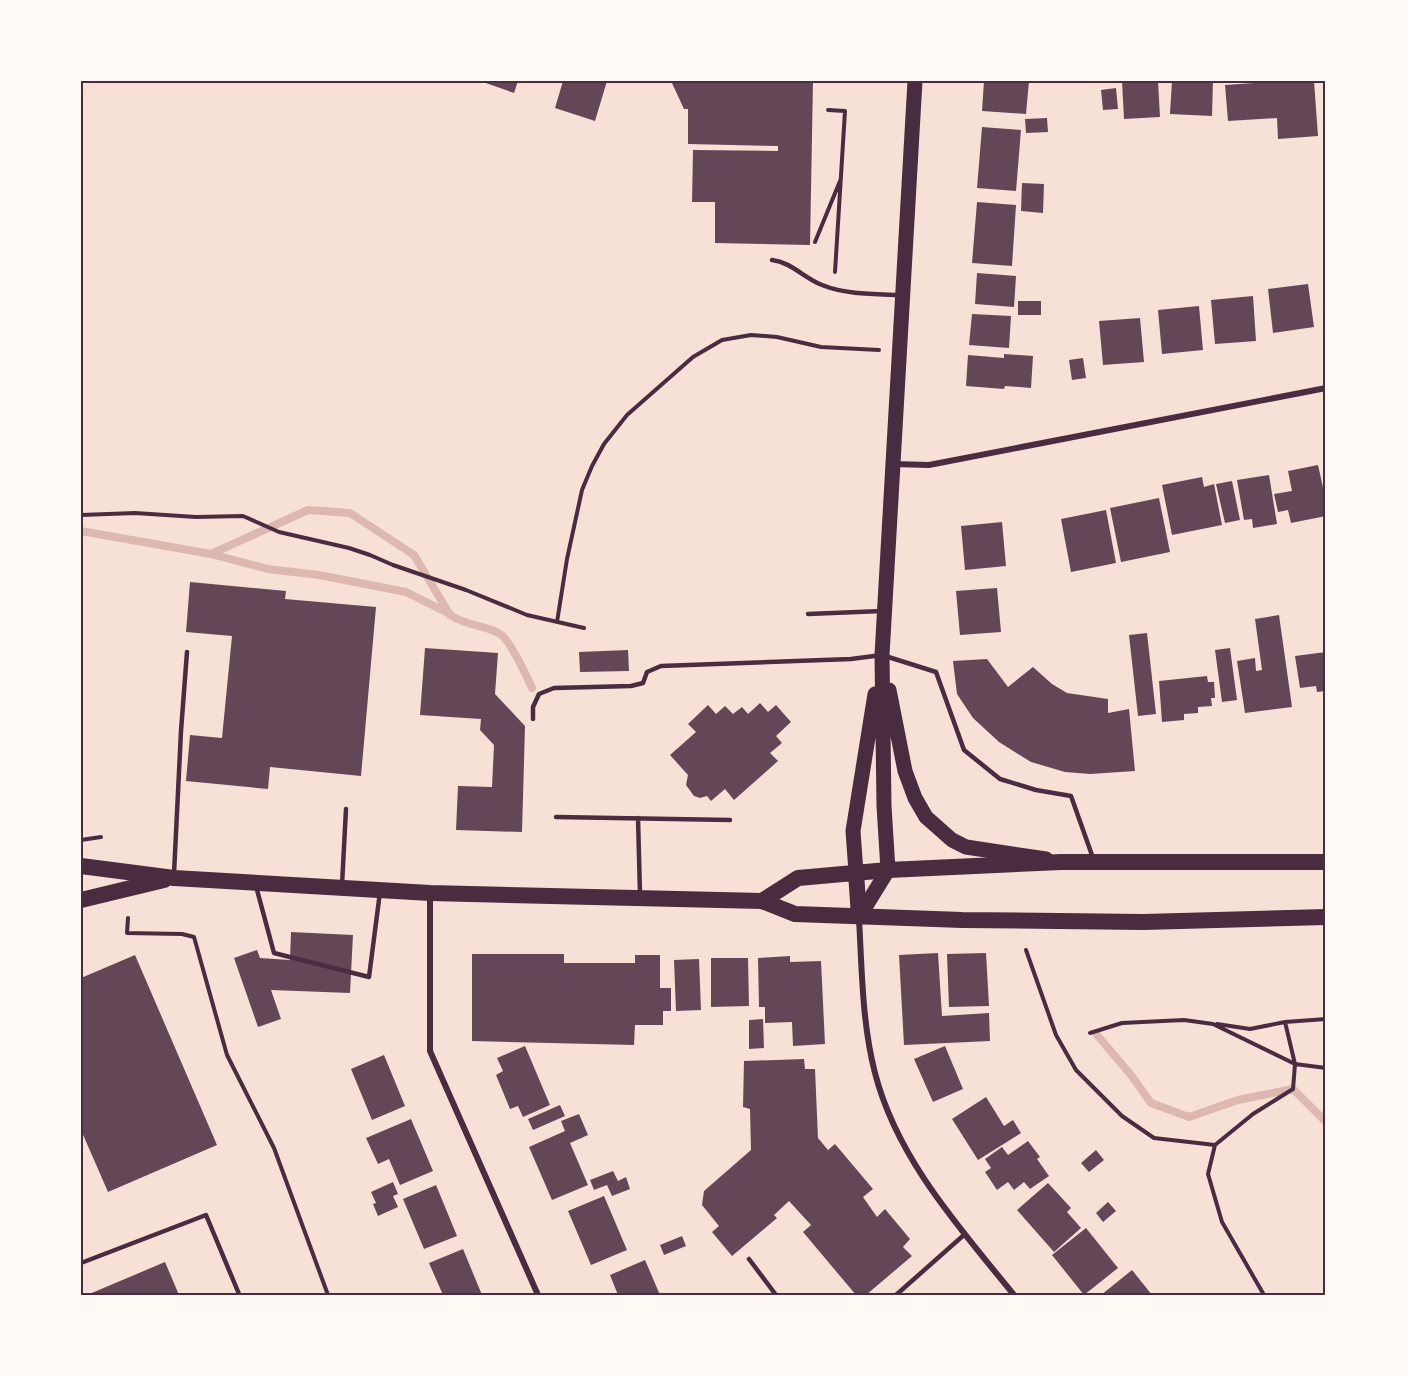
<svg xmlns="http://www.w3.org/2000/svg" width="1407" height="1376" viewBox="0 0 1407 1376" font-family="'Asap Condensed',sans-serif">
<rect width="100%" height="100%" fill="#f7e1d7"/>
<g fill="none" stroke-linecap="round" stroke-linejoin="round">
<path stroke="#dcb8b0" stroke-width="8" d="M81 531 211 554 308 510 350 513 414 555 450 615C466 626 485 625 500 634 511 641 526 675 532 688
M211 554 268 569 319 575 406 592 450 614
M1097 1035 1131 1075 1151 1103 1189 1117 1238 1100 1293 1089 1326 1122"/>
</g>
<path fill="#644757" d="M480 81H518L514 93Z
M563 81H607L595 121 555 108Z
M671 81H813L810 245 715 243V202H692L693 150 778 151V146L688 144V109H684Z
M984 81H1029L1026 114 982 111Z
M1122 81H1158L1160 117 1124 119Z
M1172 81H1213L1212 116 1170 114Z
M1285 81H1314L1318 136 1278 139 1277 118 1228 121 1225 85Z
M1116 88 1118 109 1103 110 1101 90Z
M1047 118 1048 132 1026 133 1025 119Z
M982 127 1021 130 1016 191 977 188Z
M1022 183 1044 184 1043 213 1021 211Z
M977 202 1016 205 1012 266 972 263Z
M977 273 1016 276 1014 307 975 304Z
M1308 284 1314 327 1273 333 1268 289Z
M1253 296 1256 341 1215 344 1211 300Z
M1018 301H1041V315H1018Z
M1199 306 1203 350 1162 354 1158 310Z
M972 314 1011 316 1009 348 969 345Z
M1140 318 1144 362 1103 365 1099 321Z
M1004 354 1033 356 1031 388 1005 386 1004 389 966 386 968 355 1004 358Z
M1083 358 1086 378 1072 380 1069 360Z
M1318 465 1326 501V516L1291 523 1288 510 1278 512 1274 494 1292 491 1288 471Z
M1269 475 1277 524 1253 528 1252 519 1244 520 1237 480Z
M1202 477 1204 487 1214 484 1222 525 1172 535 1162 485Z
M1232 481 1240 520 1225 523 1216 484Z
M1159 498 1170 552 1121 562 1110 508Z
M1106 510 1116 563 1071 572 1061 519Z
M1002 522 1006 566 965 570 961 526Z
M190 582 286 591 285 599 376 607 361 776 270 767 268 789 186 781 190 735 222 738 232 636 186 632Z
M997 588 1001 632 960 635 956 591Z
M1279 615 1292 707 1245 713 1237 661 1255 658 1256 671 1262 670 1255 619Z
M1147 633 1156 714 1138 716 1129 635Z
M425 648 498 653 495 694 525 726 522 832 456 830 458 786 492 787 494 745 480 730 481 719 420 715Z
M1230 648 1237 700 1222 702 1215 650Z
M628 650 629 671 580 672 579 652Z
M1326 652V691L1317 692 1316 686 1300 688 1295 656Z
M987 659 1008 687 1033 667 1052 684 1067 693 1108 699V713L1129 709 1135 771 1090 774 1065 772 1031 762 999 742 973 718 957 694 953 661Z
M1207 676 1208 682H1214L1215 698H1211L1212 706 1198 707V713L1184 714V720L1162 722 1159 681Z
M760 703 768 712 776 705 791 722 776 736 782 743 770 753 778 761 734 800 725 789 711 801 707 796 700 798 694 796 686 785 688 775 670 755 696 732 688 724 708 705 716 714 725 706 733 714 742 707 748 714Z
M291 932 353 935 350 993 271 990 281 1019 258 1027 234 958 257 950 260 958 290 960Z
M938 953 942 1016 989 1013 990 1041 904 1045 899 955Z
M986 953 989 1006 949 1007 947 954Z
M472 954H564V963H635V955H660V988H671V1011H663V1025H635L634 1045 472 1041Z
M135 955 217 1145 108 1192 81 1130V978Z
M790 956V962L821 961 825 1044 793 1046 792 1022 765 1023V1007H759L758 958Z
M711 958H748L749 1006 711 1007Z
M699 959 701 1010 676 1011 674 960Z
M763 1019 764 1048 749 1049V1020Z
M525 1046 550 1105 523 1117 518 1106 510 1109 496 1075 503 1071 497 1058Z
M945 1046 963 1089 933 1102 914 1059Z
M384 1055 405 1106 372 1120 351 1069Z
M804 1059 805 1069H815L818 1138 828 1150 835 1144 873 1189 863 1197 877 1217 885 1209 910 1239 903 1247 912 1256 866 1295H856L803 1232 811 1225 789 1201 774 1215 777 1218 732 1256 712 1232 719 1226 702 1205 704 1191 751 1150 750 1109 743 1107 744 1061Z
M986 1097 1004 1126 1013 1120 1021 1133 978 1160 952 1119Z
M560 1105 565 1116 533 1130 528 1119Z
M579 1114 588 1135 570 1143 588 1185 552 1200 529 1147 565 1131 561 1121Z
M411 1119 433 1171 400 1185 389 1159 378 1164 366 1138Z
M1028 1141 1040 1157 1037 1159 1049 1176 1030 1189 1024 1182 1014 1190 1008 1182 997 1190 985 1172 991 1168 985 1159 1002 1147 1008 1155Z
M1096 1150 1104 1160 1089 1172 1081 1163Z
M613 1171 618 1181 626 1177 630 1189 612 1196 607 1185 594 1190 590 1180Z
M393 1182 398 1194 393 1196 398 1207 378 1216 373 1204 376 1203 371 1192Z
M1048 1183 1071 1208 1067 1212 1081 1228 1054 1252 1017 1210Z
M436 1185 457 1236 424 1249 403 1199Z
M604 1196 627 1250 591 1265 568 1211Z
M1108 1202 1116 1211 1103 1222 1096 1213Z
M1086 1228 1118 1268 1084 1295 1052 1255Z
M682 1236 686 1246 664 1255 660 1245Z
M463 1249 482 1295H443L429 1263Z
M645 1260 660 1295H618L610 1275Z
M165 1262 179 1295H87Z
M1132 1270 1152 1295H1101Z"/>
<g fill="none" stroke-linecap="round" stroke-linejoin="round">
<path stroke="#4a2c40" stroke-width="4" d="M828 110 845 111 835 272
M815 242 840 181
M81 515 135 513 196 517 243 516 279 532 349 548 370 555 393 565 466 590 527 615 584 628
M557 622 567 559 582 490 592 466 604 444 627 415 693 357 722 340 751 335 777 337 821 347 879 350
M81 840 101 837
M128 918 127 933 182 934 194 937 227 1055 274 1148 328 1295
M1026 950 1056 1035 1076 1070 1122 1116 1154 1138 1215 1145 1253 1114 1293 1089 1295 1064 1285 1022
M1217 1024 1250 1029 1285 1022 1326 1019
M1090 1033 1122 1023 1184 1020 1213 1024 1295 1064 1326 1068
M1215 1145 1208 1174 1222 1222 1264 1295"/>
<path stroke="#4a2c40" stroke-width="4.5" d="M772 260C791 262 804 278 822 285 847 295 875 294 901 295
M808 614 882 611
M533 719V707L539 694 554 688 631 686 643 683 647 672 661 666 851 659 882 655 936 672 964 750 1000 779 1036 790 1071 796 1093 858
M556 817 730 820
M638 818 640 894
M174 874 181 731 187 652
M342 885 346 809
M256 886 274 953 369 977 380 892
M749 1259 776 1295
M81 1263 206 1215 239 1294
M896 1295 965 1234"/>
<path stroke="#4a2c40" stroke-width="6" d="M893 464 929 465 1326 388
M430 895V1051L538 1295
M859 919C862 970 862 1023 875 1073 897 1159 960 1228 1014 1295"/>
<path stroke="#4a2c40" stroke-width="15" d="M889 690 905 771 915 798 926 817 952 840 966 847 1046 859
M856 872 853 831 875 694
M859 917 888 870 884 806 882 655 915 81"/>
<path stroke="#4a2c40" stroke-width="16" d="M81 866 174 878 430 893 762 901 795 914 962 920 1143 922 1326 917
M856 872 859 917
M81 900 164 880
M762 901 798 878 888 870 1061 862H1326"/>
</g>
<rect width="1407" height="1376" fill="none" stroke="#fffaf5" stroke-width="165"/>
<rect x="82" y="82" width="1242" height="1212" fill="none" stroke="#4a2c40" stroke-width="2"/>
</svg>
